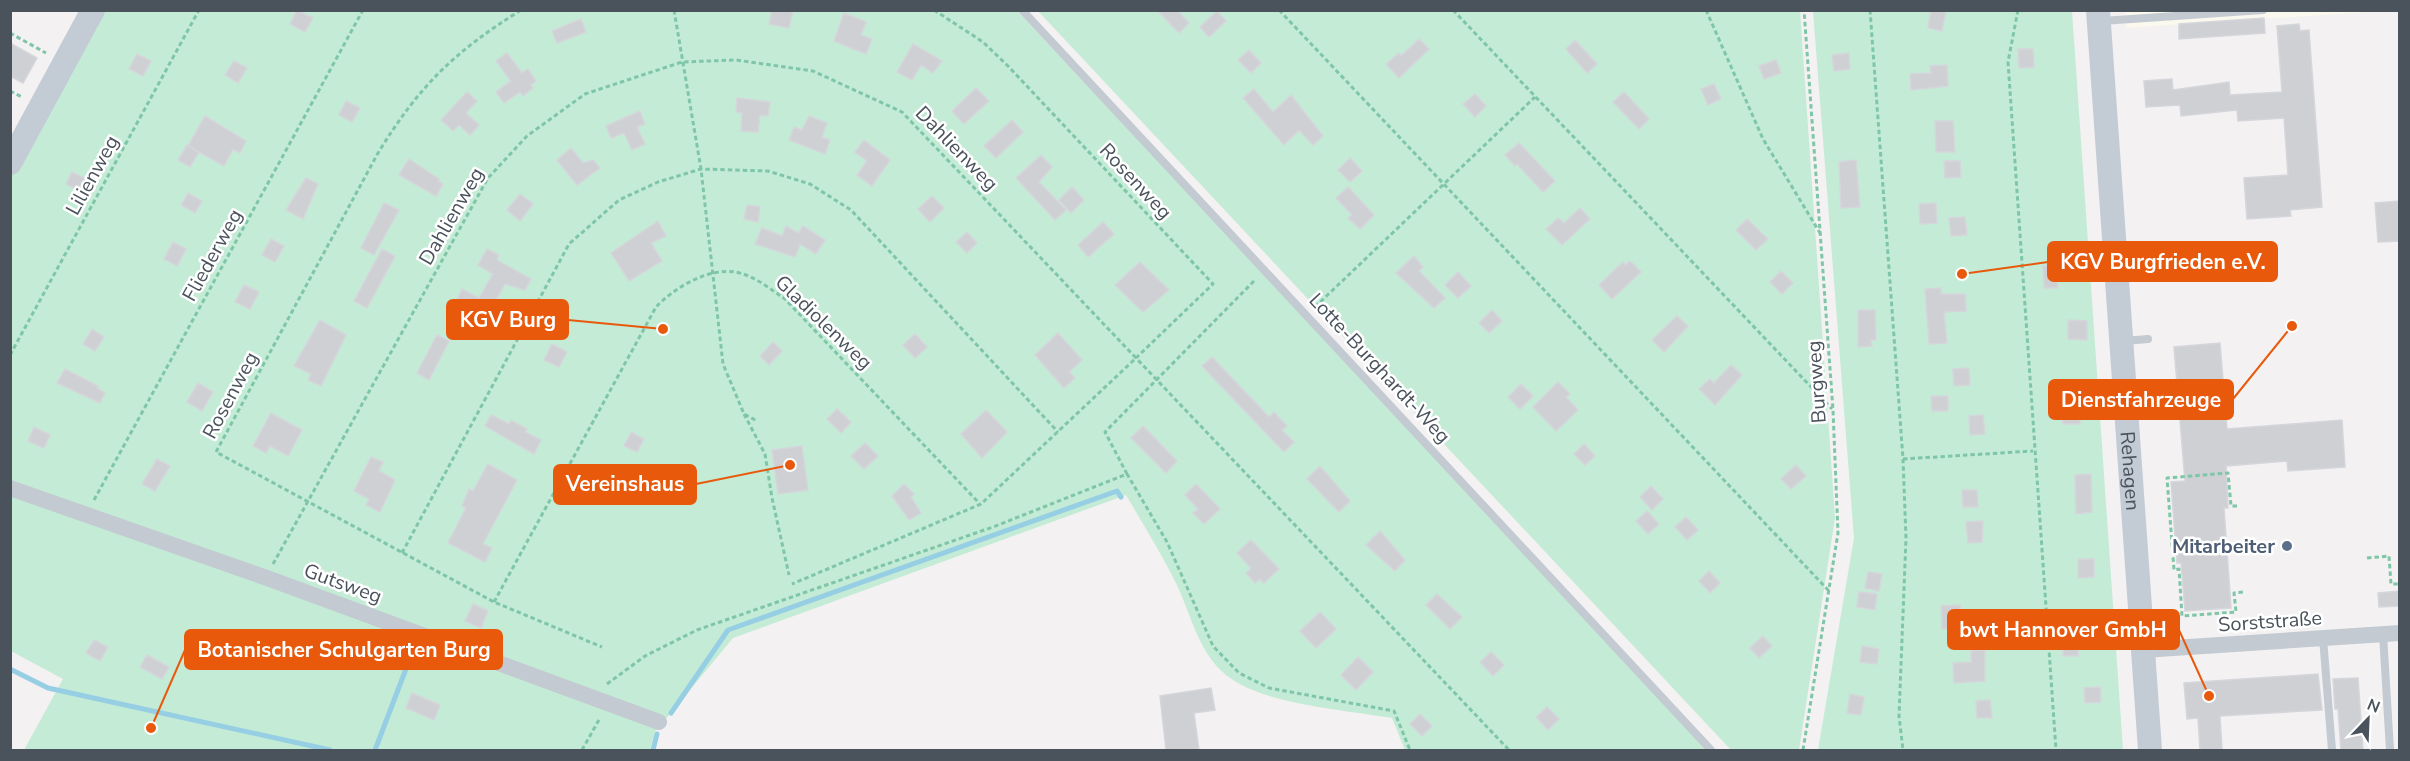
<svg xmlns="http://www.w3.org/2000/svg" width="2410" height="761" viewBox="0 0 2410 761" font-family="'Nunito Sans',sans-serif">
<rect width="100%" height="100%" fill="#f3f1f1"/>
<path fill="#fbf8ed" d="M2125 11H2384L2126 28Z"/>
<path fill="#c4ebd6" d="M93 11H1017L1712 750H1405L1392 718C1346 710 1271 705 1233 680 1199 658 1192 616 1176 583 1161 553 1143 524 1126 495L733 638 655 732 650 750H24L63 679 11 651V163Z
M1038 11H1800L1835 518 1799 750H1731Z
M1813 11H2072L2123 750H1818L1854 538Z"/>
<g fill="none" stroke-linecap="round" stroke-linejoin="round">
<path stroke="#96cee4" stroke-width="5" d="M10 669 48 688 330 750
M671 713 728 630 1117 491 1121 497
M375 750 414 648
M653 750 657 734"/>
</g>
<path fill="#ced0d4" stroke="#d5d6db" stroke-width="1.5" d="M297 10 313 18 305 32 290 24Z
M772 10H793L789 28 769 24Z
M1157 10H1177L1189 23 1179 33Z
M1931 10H1946L1942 31 1928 28Z
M1217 11 1226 21 1209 37 1200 27Z
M844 13 866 22 861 35 872 39 866 54 834 41Z
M2264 18 2265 33 2179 39V24Z
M581 19 586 32 557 43 552 31Z
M2299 24 2300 31 2309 30 2322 207 2290 210 2291 216 2247 219 2244 178 2288 175 2284 118 2238 121 2237 110 2181 116 2180 105 2146 107 2144 81 2172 79 2173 90 2229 82 2230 95 2282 92 2277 26Z
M1419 39 1429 49 1399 78 1386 64 1399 53 1401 56Z
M1575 40 1597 64 1587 73 1566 49Z
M10 43 37 58 23 83 10 76Z
M913 44 942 61 933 73 921 65 912 80 897 72Z
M2018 49H2033L2034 67 2019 68Z
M1249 50 1261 63 1251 73 1238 60Z
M507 53 522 73 528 69 536 81 531 85 533 88 523 96 520 92 504 103 496 92 511 81 496 61Z
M1849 53 1850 69 1834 71 1832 55Z
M137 54 151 61 143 76 129 69Z
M1776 60 1781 73 1764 79 1759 66Z
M234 61 247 68 238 83 225 75Z
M1947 65 1948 86 1911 90 1910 74 1931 73 1930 66Z
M1714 84 1721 99 1708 105 1701 89Z
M976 88 989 101 964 124 952 111Z
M1254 89 1273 112 1291 95 1323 136 1313 145 1299 130 1284 145 1243 98Z
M467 92 477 101 466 113 479 125 470 135 459 125 453 131 441 120Z
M1624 92 1649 119 1639 129 1613 102Z
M1475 94 1486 106 1475 117 1463 104Z
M737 98 770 102 768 116 760 115 758 132 741 131 742 113 736 112Z
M346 101 360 108 352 122 339 115Z
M640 111 645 124 637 127 645 144 632 150 624 133 611 138 606 126Z
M205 116 246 141 240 153 233 149 224 166 188 146Z
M809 116 827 123 822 137 830 140 825 154 789 140 794 127 802 130Z
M1012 120 1023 132 996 158 984 146Z
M1935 121H1953L1955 152H1936Z
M864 140 890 160 872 186 857 175 867 161 855 152Z
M1519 143 1555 181 1543 192 1517 164 1515 166 1505 155Z
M187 145 199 152 190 167 178 160Z
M571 148 583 163 593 160 600 168 577 185 557 160Z
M1041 155 1052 167 1039 182 1066 210 1055 220 1016 178Z
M1350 158 1362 171 1350 182 1338 170Z
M409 159 439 179 438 181 443 184 436 196 399 175Z
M1856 160 1860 207 1841 208 1839 162Z
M1944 161H1960L1961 177 1945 178Z
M72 172 86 179 79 191 66 184Z
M306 178 318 184 303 219 286 210Z
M1072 187 1084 200 1071 213 1059 200Z
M1348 187 1374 215 1360 229 1348 218 1352 215 1336 198Z
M188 193 202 201 195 213 181 205Z
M520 194 533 204 520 221 507 210Z
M932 196 944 208 930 222 918 209Z
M2400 201V241L2378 242 2375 203Z
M384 203 399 210 374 255 361 248Z
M1936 203 1937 223 1920 224 1919 204Z
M747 205 760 207 758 222 744 219Z
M1580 208 1590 219 1562 245 1546 229 1558 218 1564 223Z
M1965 217 1967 235 1951 236 1949 218Z
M1747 219 1768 239 1756 250 1736 230Z
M658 221 666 236 651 243 662 261 629 281 611 253Z
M1103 222 1114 234 1088 257 1078 245Z
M786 226 798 233 803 226 825 240 816 254 800 244 795 257 755 244 762 228 782 236Z
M967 232 977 243 967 253 956 242Z
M271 239 284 246 275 262 262 255Z
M173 242 186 249 177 266 164 259Z
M382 249 395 256 367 308 354 301Z
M487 249 499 255 497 260 531 279 525 290 505 284 486 318 455 304 462 289 479 298 493 274 478 265Z
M1414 256 1423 267 1419 271 1445 298 1434 308 1396 273Z
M1630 261 1641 272 1612 299 1599 285 1623 262 1625 265Z
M1140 262 1169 290 1143 312 1115 285Z
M2056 265 2058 288H2044L2043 266Z
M1781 271 1793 283 1782 294 1770 282Z
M1458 272 1471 286 1458 298 1445 285Z
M244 285 259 292 250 309 235 302Z
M1941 288V294H1965L1966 311 1944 312 1947 343 1929 344 1925 289Z
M1492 310 1502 321 1489 333 1479 323Z
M1858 310H1875L1876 340H1871L1872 346 1858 347Z
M1677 316 1688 326 1664 352 1652 340Z
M320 320 346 335 321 386 308 380 311 374 294 366Z
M2068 320 2087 321V340L2068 339Z
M92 329 104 337 95 351 83 344Z
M1058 333 1082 360 1069 372 1075 378 1064 388 1035 355Z
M915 334 927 347 915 358 903 345Z
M437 335 449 341 429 380 417 373Z
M773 342 782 351 769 365 760 356Z
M2220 343 2227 429 2342 420 2345 467 2288 471 2287 461 2226 466 2228 508H2224L2231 608 2185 611 2181 563H2177L2171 482 2185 481 2174 347Z
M552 344 567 352 559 367 544 360Z
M1212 357 1269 417 1274 412 1287 426 1282 430 1294 442 1284 452 1202 366Z
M1731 365 1742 375 1715 405 1699 389 1710 379 1714 383Z
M1969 368 1970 385 1954 386 1953 369Z
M65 369 98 386 97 388 105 393 100 403 57 383Z
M1558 382 1570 394 1566 397 1578 410 1556 431 1533 407Z
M198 383 213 392 202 411 187 402Z
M1521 384 1533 396 1520 409 1508 397Z
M1931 396H1948V411H1932Z
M2079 405 2080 424H2063L2062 406Z
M837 409 851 422 841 433 827 419Z
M986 410 1007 432 982 458 961 434Z
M271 413 302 430 288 456 270 446 266 453 253 446Z
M491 415 509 424 511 420 527 429 525 432 541 440 534 454 485 426Z
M1983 415 1985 434 1970 435 1969 416Z
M1143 426 1177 461 1166 473 1131 438Z
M34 427 50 435 44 448 28 441Z
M631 432 644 439 637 452 624 446Z
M865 443 878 456 864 469 851 456Z
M1584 444 1595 456 1585 465 1574 454Z
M802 446 808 490 778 494 772 450Z
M371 457 383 462 379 471 395 480 380 512 366 505 369 499 354 491Z
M157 459 170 466 155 491 142 484Z
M488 464 517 480 483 544 492 548 485 562 448 543 466 508 462 506 469 489 473 491Z
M1796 465 1806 476 1791 489 1781 479Z
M1320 466 1350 501 1339 512 1307 479Z
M2091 474 2092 512 2076 514 2075 475Z
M904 484 914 494 911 497 921 513 909 520 892 496Z
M1196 484 1220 509 1204 524 1193 513 1198 509 1185 495Z
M1651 486 1663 499 1652 510 1640 497Z
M1962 490H1977L1978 507H1963Z
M1647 511 1659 524 1648 534 1636 521Z
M1686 517 1698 530 1687 540 1675 527Z
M1983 521 1982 542 1968 543 1966 522Z
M1380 531 1405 560 1395 571 1366 545Z
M1251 540 1279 569 1264 583 1260 579 1255 583 1246 573 1251 568 1237 553Z
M2078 559H2094V577L2078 578Z
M1709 571 1720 583 1710 593 1699 581Z
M1868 572 1882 574 1879 591 1865 588Z
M2400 591V606L2379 607 2378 593Z
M1859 592 1877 594 1875 610 1857 607Z
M1437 594 1462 617 1450 629 1426 605Z
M473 604 488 611 481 628 465 621Z
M1960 605 1961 628 1942 629 1941 606Z
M1320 612 1336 629 1316 648 1300 631Z
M2057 634H2078V656H2063V649H2057Z
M1763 636 1772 646 1759 658 1750 648Z
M94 640 108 647 100 661 86 653Z
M1862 646 1879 649 1877 664 1860 662Z
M1985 650V681L1954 683 1953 663 1971 662V651Z
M1491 652 1504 665 1493 676 1480 662Z
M147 655 169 667 162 679 140 667Z
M1358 657 1373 672 1356 690 1341 675Z
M2318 674 2322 710 2220 716 2222 749 2200 750 2198 718 2187 719 2184 683Z
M2358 678 2363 750H2341L2338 709H2335L2333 679Z
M2100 687 2101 702 2085 703 2084 688Z
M1211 688 1215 710 1194 713 1199 750H1166L1160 696Z
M412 693 440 705 434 720 406 708Z
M1850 694 1864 697 1861 715 1847 713Z
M1990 700 1992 718H1977L1976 701Z
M1547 707 1559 719 1548 730 1536 717Z
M1420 714 1432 726 1422 736 1410 724Z"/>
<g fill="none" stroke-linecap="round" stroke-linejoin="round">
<path stroke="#7fc6a8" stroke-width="3" stroke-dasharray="4.5 3" stroke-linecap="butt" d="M521 10C454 52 419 86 378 153L216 452 494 602 602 647
M674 10 701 169 723 364 744 414 757 421
M934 10 983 42 1008 66 1213 284 1136 358 1509 750
M1279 10 1829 591
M1453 10 1832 409
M1706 10 1763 139 1820 233
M1870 10 1903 459 1906 538 1899 716 1903 750
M2018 10 2008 62 2056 750
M10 33 46 53
M10 91 22 97
M1315 307 1535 97
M10 355 199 10
M744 414 765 454 772 498 789 575
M1903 459 2033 451
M1127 474 1105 432 1256 279
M94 500 363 10
M2237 506H2231L2228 473 2167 478 2174 570 2179 569 2182 616 2236 612 2234 593 2243 592
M402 553 569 244 619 200 658 182 701 169 768 171 810 184 851 210 1058 432
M2367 558 2389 556 2391 584H2400
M273 564 488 178 527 136 585 94 682 62 736 60 813 71 902 112 1136 358 981 504 792 584
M494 602 656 307C674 288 707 268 735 272 754 275 770 289 785 299L980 504
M2047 620 2120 615
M607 684 645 656 697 630 993 527 1127 474 1167 542 1213 646 1239 673 1269 688 1394 711 1410 750
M582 750 600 718
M1803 750 1838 533 1833 410 1804 10"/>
<path stroke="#c3cad1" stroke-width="8" d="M1022 10 1711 750
M2102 21 2263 10
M2124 341 2148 339
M2383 634 2390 750
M2323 638 2332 750"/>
<path stroke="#c3cad1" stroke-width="16" d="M10 488 267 578 659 722
M2143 650 2400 633"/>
<g stroke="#c3cbd5" stroke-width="24">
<path id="s1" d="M2098 10 2150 750"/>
<path d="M10 163 93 10"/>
</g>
</g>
<circle fill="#5c6f8a" stroke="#fff" stroke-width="2" cx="2287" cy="546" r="6"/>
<g text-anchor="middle" stroke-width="5" stroke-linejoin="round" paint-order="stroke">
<g font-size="20" fill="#4a525c" stroke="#fff">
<text transform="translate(957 148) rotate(46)" y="7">Dahlienweg</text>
<text transform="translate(92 175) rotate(-61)" y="7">Lilienweg</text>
<text transform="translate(1136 181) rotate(47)" y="7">Rosenweg</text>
<text transform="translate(451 216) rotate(-60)" y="7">Dahlienweg</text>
<text transform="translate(212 255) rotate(-61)" y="7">Fliederweg</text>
<text transform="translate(824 322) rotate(44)" y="7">Gladiolenweg</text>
<text transform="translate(1380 368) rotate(47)" y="7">Lotte-Burghardt-Weg</text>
<text transform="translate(1816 382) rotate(-94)" y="7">Burgweg</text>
<text transform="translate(230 395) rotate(-62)" y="7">Rosenweg</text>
<text dy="7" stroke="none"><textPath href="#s1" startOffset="462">Rehagen</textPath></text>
<text transform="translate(343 583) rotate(20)" y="7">Gutsweg</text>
<text transform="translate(2270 621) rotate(-4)" y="7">Sorststraße</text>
</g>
<g font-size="20" font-weight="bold" fill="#4e5e75" stroke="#fff" text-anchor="end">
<text x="2275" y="553">Mitarbeiter</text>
</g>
</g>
<path fill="none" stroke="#e8590c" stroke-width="2" d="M1962 274L2048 262M663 329L568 320M2292 326L2233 399M790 465L696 484M2209 696L2179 630M151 728L185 650"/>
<g fill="#e8590c" stroke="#fff" stroke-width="2">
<circle cx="1962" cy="274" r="6"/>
<circle cx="663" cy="329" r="6"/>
<circle cx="2292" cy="326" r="6"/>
<circle cx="790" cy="465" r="6"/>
<circle cx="2209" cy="696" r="6"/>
<circle cx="151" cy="728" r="6"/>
</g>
<g fill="#e8590c" stroke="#e8590c" stroke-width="2">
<rect x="2048" y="242" width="229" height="39" rx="6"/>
<rect x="447" y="300" width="121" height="39" rx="6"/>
<rect x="2049" y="380" width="184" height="39" rx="6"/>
<rect x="554" y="465" width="142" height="39" rx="6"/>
<rect x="1948" y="610" width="231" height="39" rx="6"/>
<rect x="185" y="630" width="317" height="39" rx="6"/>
</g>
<g font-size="21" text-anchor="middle" font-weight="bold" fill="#fff">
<text x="2163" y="269">KGV Burgfrieden e.V.</text>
<text x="508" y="327">KGV Burg</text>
<text x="2141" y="407">Dienstfahrzeuge</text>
<text x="625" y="491">Vereinshaus</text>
<text x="2063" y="637">bwt Hannover GmbH</text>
<text x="344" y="657">Botanischer Schulgarten Burg</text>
</g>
<rect width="2410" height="761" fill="none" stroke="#4a525c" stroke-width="24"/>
<g transform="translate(2368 719) rotate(23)" stroke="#ffffff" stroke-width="4.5" paint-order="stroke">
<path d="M0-4.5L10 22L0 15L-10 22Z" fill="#4a525c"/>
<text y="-9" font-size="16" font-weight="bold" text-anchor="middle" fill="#4a525c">N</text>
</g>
</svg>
